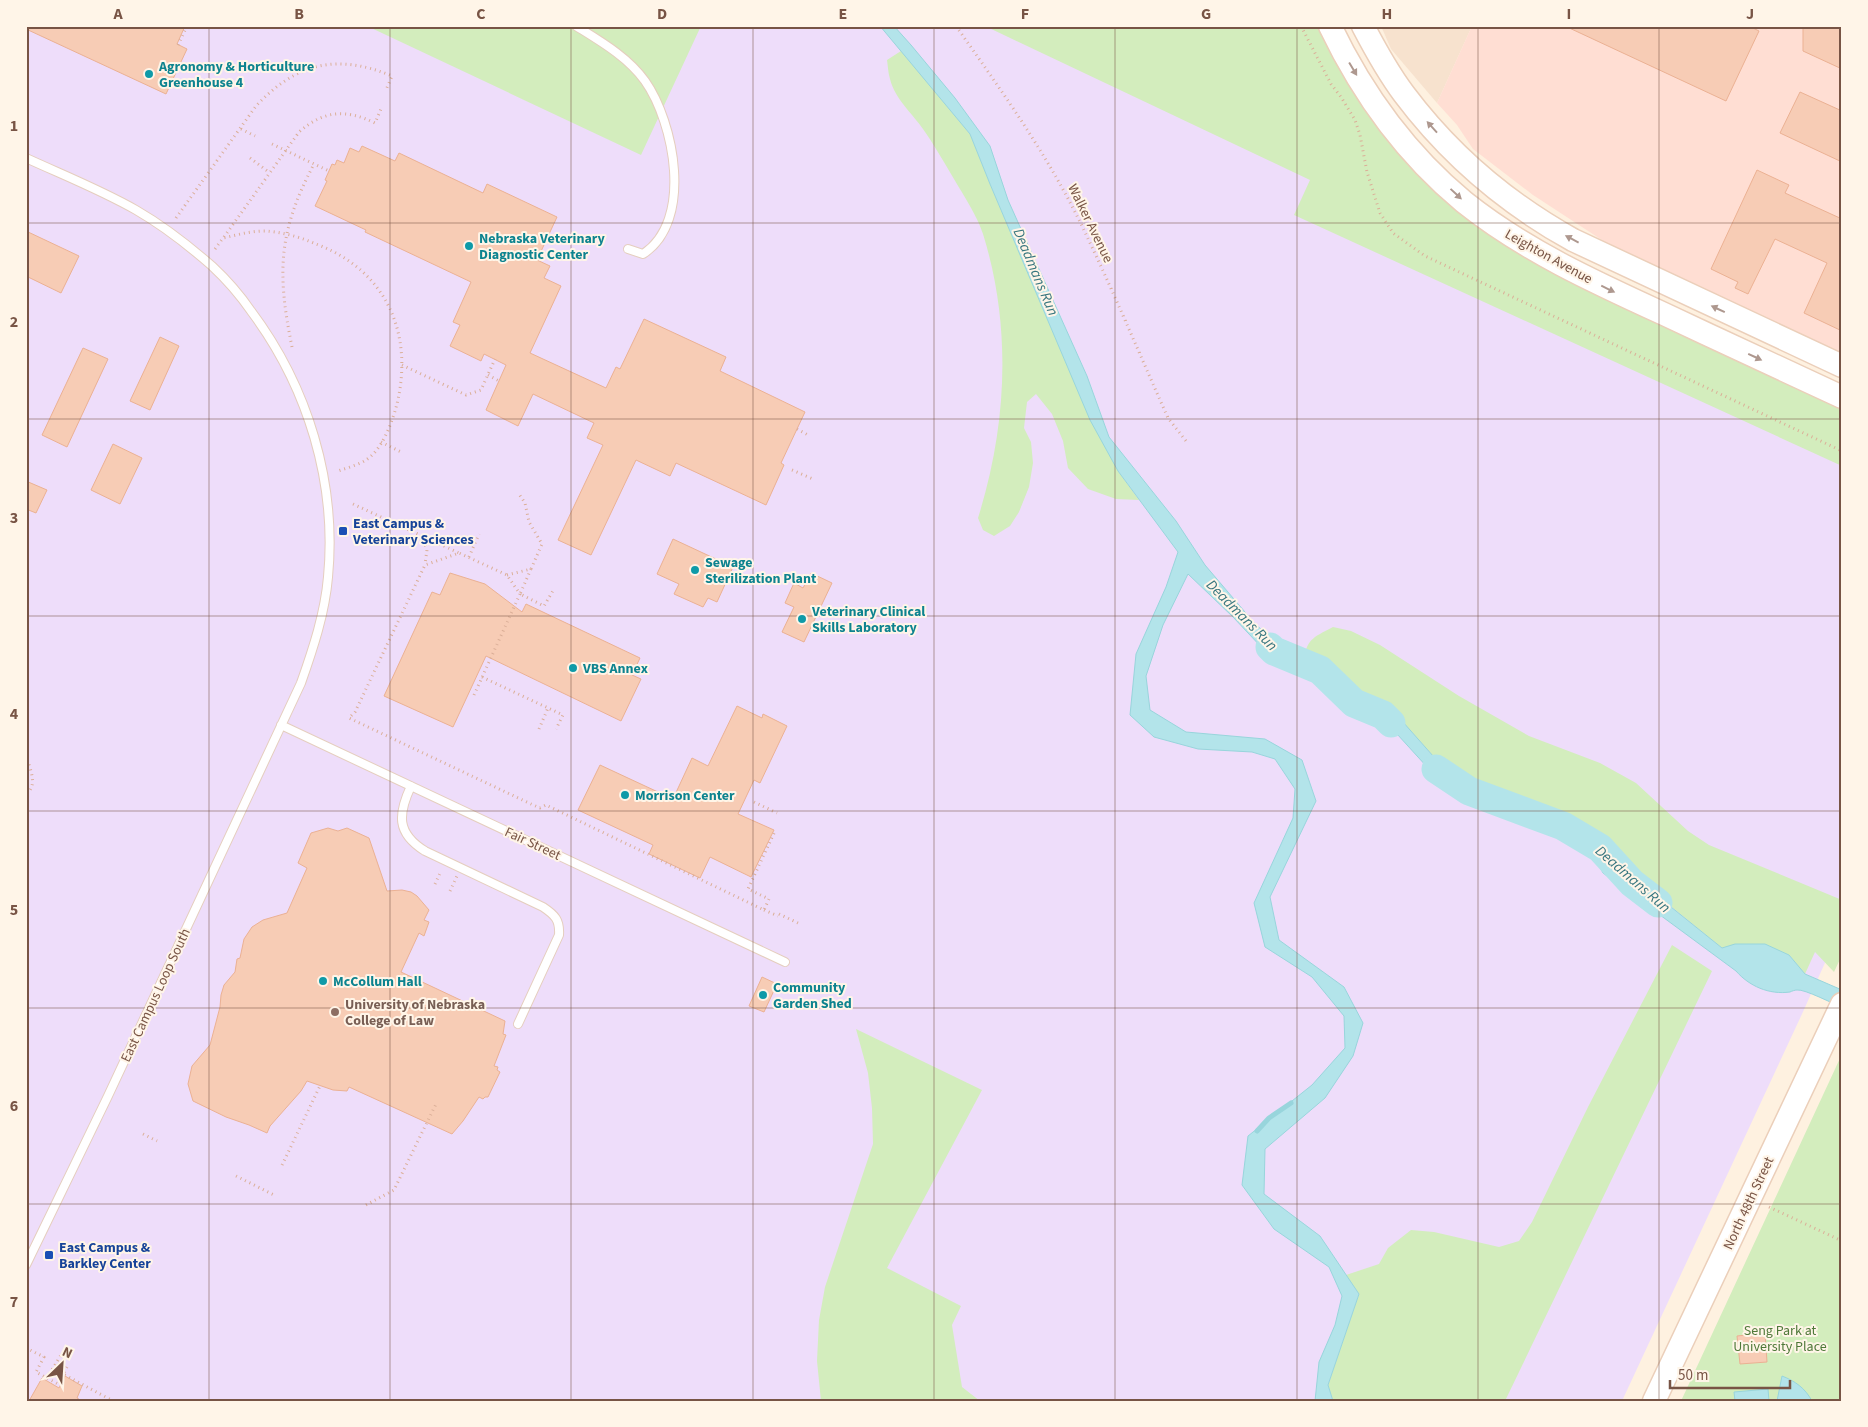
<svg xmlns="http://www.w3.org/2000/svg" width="1868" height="1427" viewBox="0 0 1868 1427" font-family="'Source Sans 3',sans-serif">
<rect width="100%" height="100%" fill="#fef1e0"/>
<path fill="#f7e2ce" d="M1381 26H1472L1437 103 1391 49Z"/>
<path fill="#ffded3" d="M1472 26H1842V354L1608 244 1533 195 1473 149 1457 125 1437 103Z"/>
<path fill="#eeddfa" d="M26 26H1281L1307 77 1842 462V925L1802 1014 1622 1401H26Z"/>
<path fill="#d3edbd" d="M367 26H701L641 155Z
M985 26H1320L1453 202 1842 408V466L1294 215 1310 180Z
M901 51 970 134 990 184 1062 353 1118 471 1139 500 1116 499 1088 489 1068 468 1063 441 1052 414 1036 394 1027 402 1024 428 1031 442 1033 463 1029 487 1019 512 1010 526 994 536 983 530 978 518C1007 426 1012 327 983 234 978 217 961 191 951 174 942 159 933 143 923 129 912 113 895 99 890 79 888 73 888 66 887 60Z
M1333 627 1351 631 1380 645 1459 696 1529 736 1600 763 1636 783 1688 831 1709 845 1842 900V955L1834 972 1815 952 1805 974 1789 955 1722 948 1641 882 1617 875 1594 835 1449 774 1395 713 1363 694 1303 662C1307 639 1312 638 1333 627Z
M1672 945 1712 971 1505 1401H1333L1328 1385 1359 1294 1346 1275 1379 1264 1388 1248 1411 1230 1434 1232 1499 1247 1519 1241 1532 1222 1588 1107Z
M856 1029 982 1090 887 1268 961 1306 952 1325 962 1387 980 1401H821L817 1361 819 1320 825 1287 873 1144 872 1108 868 1073Z
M1842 1054V1401H1681Z"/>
<path fill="#b3e4ea" stroke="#98d5dc" d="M880 26H894L911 45 955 98 990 146 1008 200 1087 376 1109 437 1176 521 1205 565 1256 625 1304 663 1363 694 1395 713 1449 774 1594 835 1617 875 1640 882 1722 948 1735 944H1765L1789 955 1805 974 1842 990V1007C1833 1004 1805 989 1797 990 1795 990 1792 991 1790 992 1769 995 1749 986 1736 971L1603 873 1589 846 1508 806 1438 779 1387 723 1310 674 1264 650 1233 617 1188 574 1163 625 1146 676 1150 710 1186 732 1265 739 1302 760 1316 801 1270 897 1279 940 1344 987 1363 1023 1353 1056 1325 1098 1265 1149 1264 1194 1320 1236 1359 1294 1328 1385 1333 1401H1315L1319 1362 1335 1325 1342 1296 1329 1267 1274 1229 1242 1185 1248 1136 1312 1085 1345 1048 1344 1016 1312 977 1265 947 1254 903 1293 818 1295 789 1275 759 1252 752 1198 749 1154 737 1130 715 1136 654 1166 587 1178 552 1118 471 1090 420 990 184 970 134Z
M1782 1376C1795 1381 1805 1388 1812 1401H1777Z
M1768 1389 1769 1401H1735L1734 1392Z"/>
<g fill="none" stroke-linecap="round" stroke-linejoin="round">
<path stroke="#98d5dc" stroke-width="5" d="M1257 1131 1269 1118 1291 1103"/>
<path stroke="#b3e4ea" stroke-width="29" d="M1270 647 1274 651 1320 670 1354 703 1383 715 1391 723
M1436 769 1469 791 1563 826 1600 848 1632 883 1658 903"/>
</g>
<path fill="#f7ccb5" stroke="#ebb193" d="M26 26H185L177 44 187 49 166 94 26 29Z
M1565 26H1749L1759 31 1726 101Z
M1803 26H1842V69L1803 51Z
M1800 92 1842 111V162L1780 133Z
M362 146 395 161 399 153 483 193 487 184 557 217 537 260 550 266 544 278 561 286 530 353 606 388 616 367 620 369 644 319 726 357 720 371 805 412 781 463 784 465 766 505 676 463 670 476 636 460 591 555 558 540 603 445 587 438 594 423 533 394 518 426 486 410 506 365 484 354 481 361 450 346 460 325 453 322 471 282 365 232 366 230 315 206 327 181 325 180 332 164 335 165 337 160 344 163 350 148 359 152Z
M1757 170 1789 185 1785 193 1842 219V331L1804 313 1827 263 1775 239 1748 294 1735 288 1738 282 1711 269Z
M26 231 79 256 61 293 26 276Z
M160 337 179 346 150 410 130 401Z
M83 348 108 359 67 447 42 435Z
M113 444 142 458 120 504 91 490Z
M26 481 47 490 36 513 26 509Z
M673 539 733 567 717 602 708 598 703 607 674 594 679 584 657 574Z
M450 573 485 584 522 612 526 604 640 658 632 675 641 679 621 721 486 656 453 727 384 696 432 592 440 595Z
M811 573 832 583 804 642 782 632 794 607 785 603 794 583 803 588Z
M737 706 762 718 763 714 787 726 760 783 754 780 738 814 774 830 751 877 710 857 700 878 649 854 653 845 578 810 600 765 673 799 692 758 708 766Z
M328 828 338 831 347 828 369 838 387 891 402 890 411 892 417 896 429 910 424 920 429 922 424 936 419 933 401 972 505 1021 503 1034 506 1035 494 1066 498 1067 497 1070 500 1072 488 1097H485L483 1099 479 1097 463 1121 452 1134 349 1087 347 1091 333 1090 307 1081 301 1091 270 1126 267 1133 249 1125 226 1117 193 1101 188 1084 192 1066 210 1045 220 1007 221 995 224 985 235 972 237 959 240 958 244 939 252 927 263 920 287 913 307 868 298 863 311 833Z
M762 977 777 984 764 1012 749 1006Z
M1765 1333 1767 1362 1740 1364 1737 1336Z
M65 1376 82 1386 77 1398 82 1401H29L42 1378 59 1388Z"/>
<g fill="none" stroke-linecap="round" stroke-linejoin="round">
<g stroke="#e5cebe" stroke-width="10">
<path id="lane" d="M576 26C600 41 628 57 645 81 674 122 694 221 643 254L628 249
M26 158C63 175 101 190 136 210 162 225 188 245 212 266 226 279 240 295 251 311 308 387 337 483 328 577 325 613 313 649 301 683L108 1096 26 1265
M281 725 785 962
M411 786C398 814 396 833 425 851L543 907C555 915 560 920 559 935L518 1024"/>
</g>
<g stroke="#ebcfba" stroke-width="25">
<path id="secondary" d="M1330 26C1362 93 1406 154 1464 202 1524 250 1594 282 1664 314 1723 342 1782 369 1842 397
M1363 26C1375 49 1389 74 1404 94 1449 154 1508 204 1573 240L1842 366
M1654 1401 1842 1004"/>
</g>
<path stroke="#dbaf98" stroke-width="3" stroke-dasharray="1 4" stroke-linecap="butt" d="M956 26C1001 90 1047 154 1081 224 1112 288 1139 353 1168 418L1186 441
M1301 26 1331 84 1341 97 1355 120 1360 135 1367 172 1380 213 1393 233 1425 256 1842 451
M178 45 187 26
M241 129 255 136
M272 144 329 171
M250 158 270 173
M176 218 256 106C296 63 337 53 392 76L386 90
M224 237 299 132C324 110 346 109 375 123L381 109
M215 249 223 238C237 235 250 231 265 231 282 232 300 237 316 244 386 270 414 333 397 404 392 422 383 449 366 460 358 465 347 468 338 471
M292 347C277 273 278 232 314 164
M402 365 466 395 481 390 495 359
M488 375 499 381
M797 429 808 435
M381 442 401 452
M792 470 813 479
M353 504 459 553
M422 536 427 550 425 564
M469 557 479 534
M531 569 520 594 544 606 554 589
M507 575 531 569 542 544 529 522 525 503 519 494
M482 677 563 715 556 729
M474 695 520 594 507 575 459 553 425 565 355 712 349 718 531 804 540 808 546 805 764 910 769 899 748 889 775 831
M539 729 548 708
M26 755C29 767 39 785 26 794
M754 802 777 813
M435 884 441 871
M450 891 457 876
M764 910 778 916
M779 914 798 923
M143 1134 157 1141
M282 1165 320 1086
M236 1176 274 1195
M366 1205 394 1190 436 1104
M1769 1207 1842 1241
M26 1348 44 1357 36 1372 58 1384 63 1374
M67 1367 63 1374 113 1401
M47 1378 61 1355"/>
<use href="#lane" stroke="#fff" stroke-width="8"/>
<use href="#secondary" stroke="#fff" stroke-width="22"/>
</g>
<defs><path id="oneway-solid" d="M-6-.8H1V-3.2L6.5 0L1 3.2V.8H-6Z" transform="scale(1.25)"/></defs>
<g fill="#ae988f">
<use href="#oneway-solid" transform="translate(1353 69) rotate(59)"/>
<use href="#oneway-solid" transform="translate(1432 127) rotate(-132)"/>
<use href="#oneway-solid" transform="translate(1456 194) rotate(43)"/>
<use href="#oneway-solid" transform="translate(1572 239) rotate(-152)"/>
<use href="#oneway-solid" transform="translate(1608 289) rotate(26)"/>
<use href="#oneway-solid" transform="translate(1718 309) rotate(-155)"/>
<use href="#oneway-solid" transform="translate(1755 357) rotate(25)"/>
</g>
<path fill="none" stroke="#785445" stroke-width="1" stroke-opacity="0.55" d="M209 26V1401M390 26V1401M571 26V1401M753 26V1401M934 26V1401M1115 26V1401M1297 26V1401M1478 26V1401M1659 26V1401M26 223H1842M26 419H1842M26 616H1842M26 811H1842M26 1008H1842M26 1204H1842"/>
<g fill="#0f9aa8" stroke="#fff5e8" stroke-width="2">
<circle cx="149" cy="74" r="5"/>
<circle cx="469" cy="246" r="5"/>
<circle cx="695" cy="570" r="5"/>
<circle cx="802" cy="619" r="5"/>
<circle cx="573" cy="668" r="5"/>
<circle cx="625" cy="795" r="5"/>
<circle cx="323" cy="981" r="5"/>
<circle cx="763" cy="995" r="5"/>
</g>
<g fill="#1a4fb4" stroke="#fff5e8" stroke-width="2">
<rect x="338" y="526" width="10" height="10" rx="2.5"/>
<rect x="44" y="1250" width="10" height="10" rx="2.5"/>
</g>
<circle fill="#8d6e63" stroke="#fff5e8" stroke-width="2" cx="335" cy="1012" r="5"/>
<g text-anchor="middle" stroke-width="4" stroke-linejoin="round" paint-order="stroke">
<g font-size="14" font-weight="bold" fill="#0d838f" stroke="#fff5e8" text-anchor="start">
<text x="159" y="71">Agronomy &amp; Horticulture<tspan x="159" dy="16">Greenhouse 4</tspan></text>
<text x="479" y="243">Nebraska Veterinary<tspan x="479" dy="16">Diagnostic Center</tspan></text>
<text x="705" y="567">Sewage<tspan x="705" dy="16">Sterilization Plant</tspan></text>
<text x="812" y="616">Veterinary Clinical<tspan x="812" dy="16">Skills Laboratory</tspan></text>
<text x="583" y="673">VBS Annex</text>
<text x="635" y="800">Morrison Center</text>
<text x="333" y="986">McCollum Hall</text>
<text x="773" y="992">Community<tspan x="773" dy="16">Garden Shed</tspan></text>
</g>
<g font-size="14" fill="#785445" stroke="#fff5e8">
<text transform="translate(1091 223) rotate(64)" y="5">Walker Avenue</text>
<text transform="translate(1549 256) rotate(29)" y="5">Leighton Avenue</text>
<text transform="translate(533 843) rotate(25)" y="5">Fair Street</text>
<text transform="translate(155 995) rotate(-65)" y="5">East Campus Loop South</text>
<text transform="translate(1748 1203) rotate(-65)" y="5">North 48th Street</text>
</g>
<g font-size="14" font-weight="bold" fill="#164399" stroke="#fff5e8" text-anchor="start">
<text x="353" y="528">East Campus &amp;<tspan x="353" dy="16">Veterinary Sciences</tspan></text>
<text x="59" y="1252">East Campus &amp;<tspan x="59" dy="16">Barkley Center</tspan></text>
</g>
<g font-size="14" font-weight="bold" fill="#785e54" stroke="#fff5e8" text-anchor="start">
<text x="345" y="1009">University of Nebraska<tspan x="345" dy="16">College of Law</tspan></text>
</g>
<g font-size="14" fill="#4f7939" stroke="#fff5e8">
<text x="1780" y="1335">Seng Park at<tspan x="1780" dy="16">University Place</tspan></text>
</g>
<g font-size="15" font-style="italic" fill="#37767f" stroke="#fff5e8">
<text transform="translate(1036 272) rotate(67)" y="5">Deadmans Run</text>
<text transform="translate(1242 615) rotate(45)" y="5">Deadmans Run</text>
<text transform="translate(1633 879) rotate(41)" y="5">Deadmans Run</text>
</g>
</g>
<rect width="1868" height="1427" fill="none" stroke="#fff5e8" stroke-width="55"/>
<g transform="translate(62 1364) rotate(25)" stroke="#fff5e8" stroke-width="4" paint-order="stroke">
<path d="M0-4L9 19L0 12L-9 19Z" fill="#785445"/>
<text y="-8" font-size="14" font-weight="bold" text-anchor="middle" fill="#785445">N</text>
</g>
<path d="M1670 1380v8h120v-8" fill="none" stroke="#785445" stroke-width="2.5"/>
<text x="1678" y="1380" font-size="15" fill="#785445" stroke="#fff5e8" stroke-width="4" paint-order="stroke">50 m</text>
<rect x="28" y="28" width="1812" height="1372" fill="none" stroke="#785445" stroke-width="2"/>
<g font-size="16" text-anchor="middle" font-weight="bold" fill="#785445">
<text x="118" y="19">A</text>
<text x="299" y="19">B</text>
<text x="481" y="19">C</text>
<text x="662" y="19">D</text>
<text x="843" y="19">E</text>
<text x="1025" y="19">F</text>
<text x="1206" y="19">G</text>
<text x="1387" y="19">H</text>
<text x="1569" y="19">I</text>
<text x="1750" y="19">J</text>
<text x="14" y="131">1</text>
<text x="14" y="327">2</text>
<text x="14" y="523">3</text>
<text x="14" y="719">4</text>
<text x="14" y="915">5</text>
<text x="14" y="1111">6</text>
<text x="14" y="1307">7</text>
</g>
</svg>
